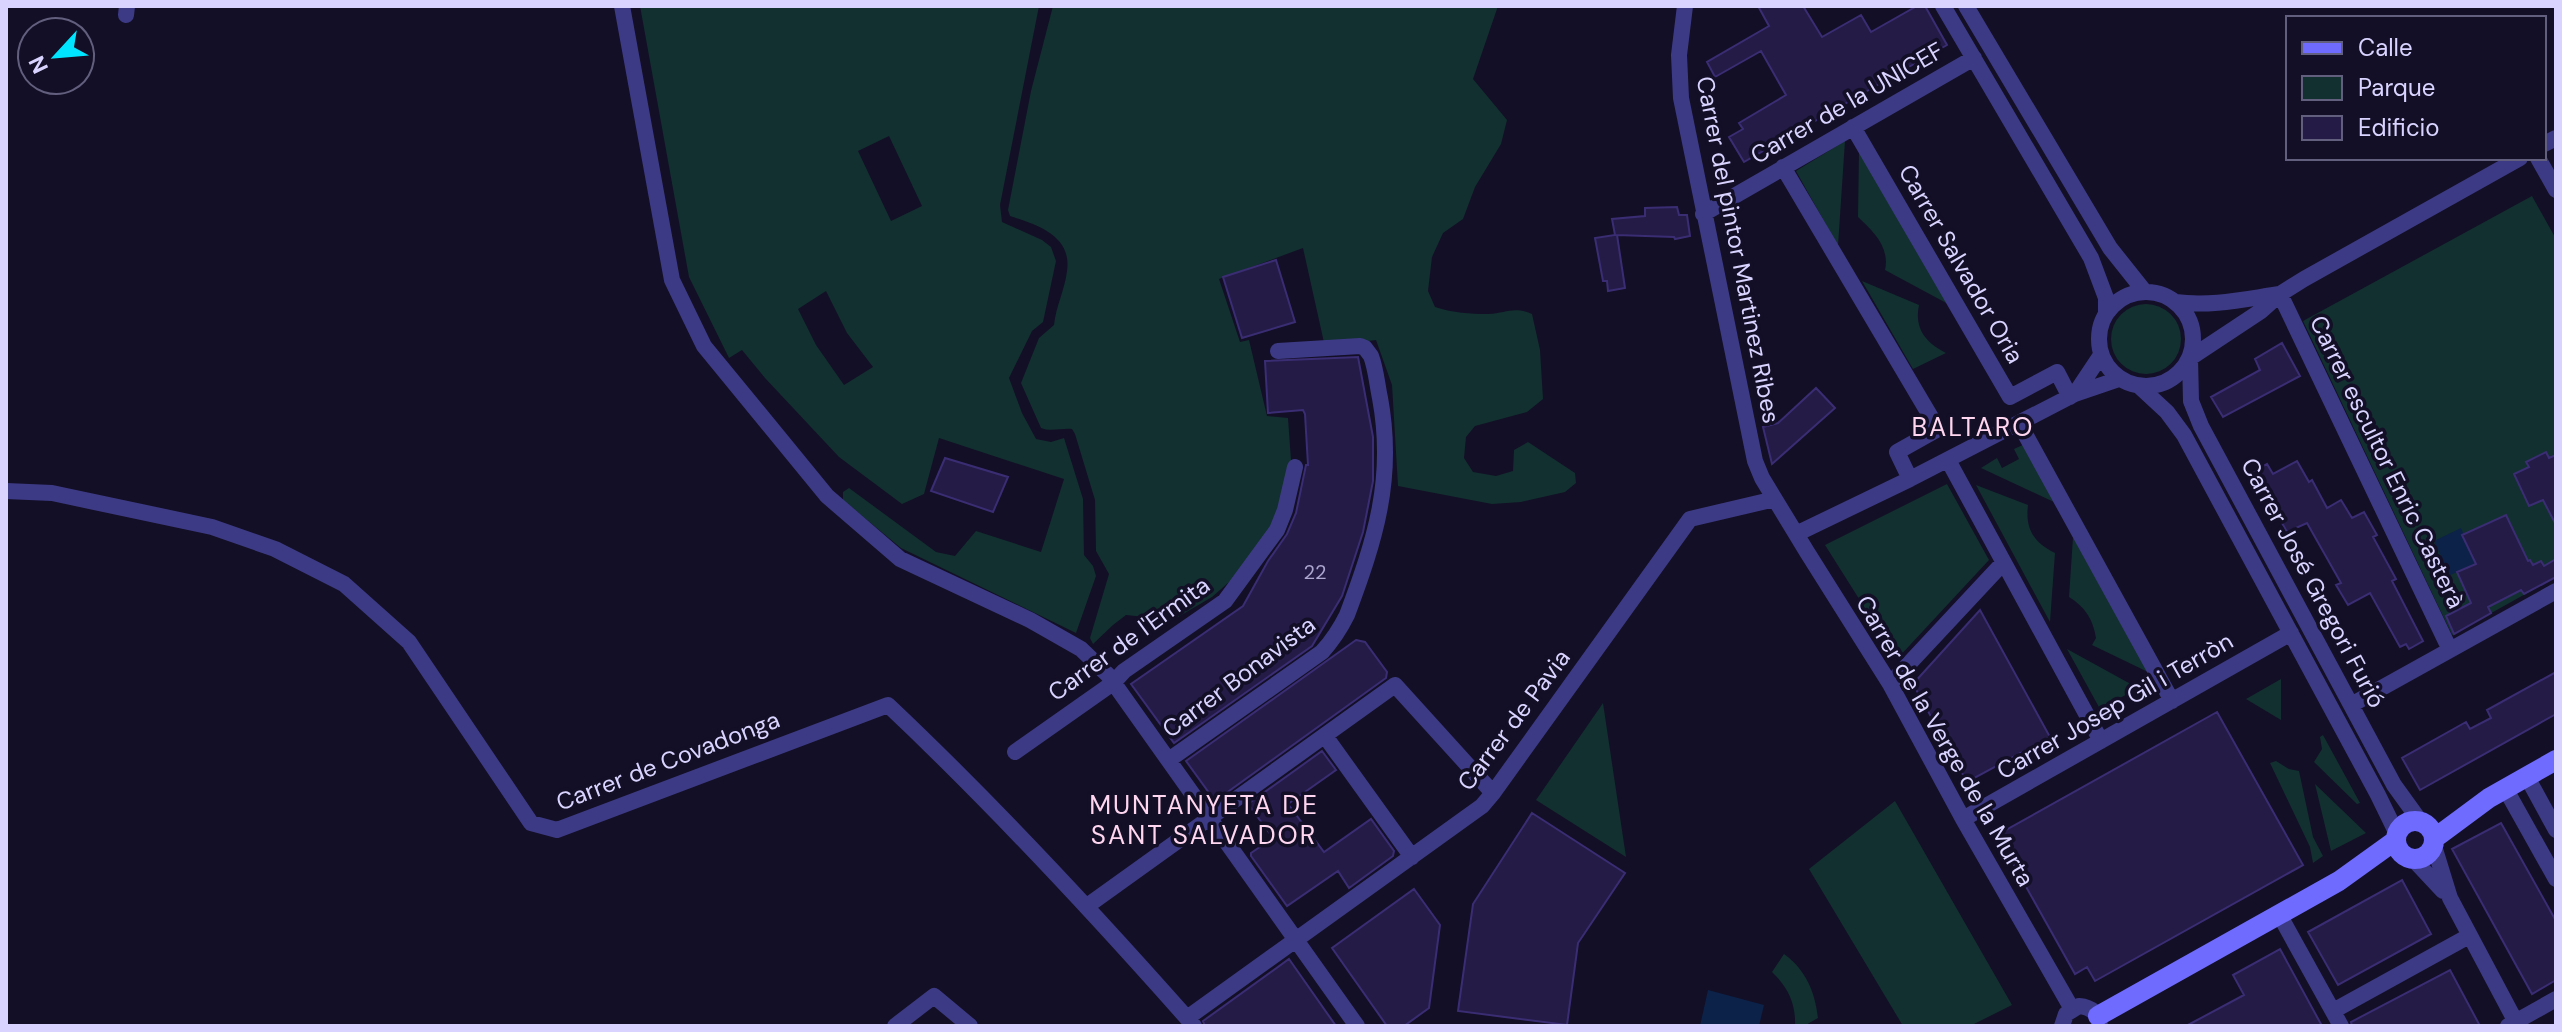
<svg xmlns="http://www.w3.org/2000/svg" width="2562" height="1032" viewBox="0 0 2562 1032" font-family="'DM Sans',sans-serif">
<rect width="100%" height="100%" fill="#130f26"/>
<path fill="#12302f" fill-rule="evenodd" d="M640 6H1039L1000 205 1002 222 1042 240 1051 247 1056 261 1043 322 1032 331 1009 378 1022 413 1036 439 1051 442 1064 438 1083 499 1084 555 1093 566 1096 576 1076 633 901 548 843 500V492L849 488 936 552 955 556 976 531 1041 552 1064 479 939 438 924 494 902 504 839 457 765 378 742 350 729 358 689 277ZM889 136 922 206 891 221 858 151ZM826 291 847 333 873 367 844 385 816 345 798 309Z
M1053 6H1498L1473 79 1507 120 1501 144 1475 187 1463 219 1443 233 1432 257 1428 291 1435 307C1454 313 1469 314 1488 314 1507 313 1513 306 1532 314L1540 350 1543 399 1527 412 1475 426 1466 437 1464 458 1473 472 1496 476 1513 471 1514 450 1528 442 1575 473 1576 483 1565 492 1521 502 1492 504 1398 486 1392 385 1376 340 1325 347 1303 248 1219 279 1240 342 1249 340 1267 416 1288 418 1291 460 1282 510 1245 568 1212 597 1173 620 1126 615 1113 625 1093 644 1090 638 1109 574 1096 551 1095 500 1075 434 1072 429C1062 428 1050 432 1041 428L1021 383 1039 338 1054 325C1056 306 1065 289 1067 271 1072 235 1037 225 1010 216L1008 210 1031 91Z
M1845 141 1838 246 1796 171Z
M1859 150 1950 305 1885 270C1890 247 1873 231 1858 217Z
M2532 196 2556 239V577L2452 635 2303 321Z
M1862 281 1919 305C1914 329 1926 343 1946 353L1913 369Z
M2111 339a35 35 0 1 1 70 0a35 35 0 1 1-70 0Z
M2025 444 2054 502 1981 468 1997 458 2002 468 2019 459 2014 449Z
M1947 484 1989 560 1897 659 1825 545Z
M1976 485 2028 505C2025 529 2034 543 2055 553L2050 622Z
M2073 537 2148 672 2092 645 2096 638C2093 619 2085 607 2069 597Z
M2067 649 2138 688 2100 709Z
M2281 679V720L2246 699Z
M1603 703 1626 857 1536 800Z
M2323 735 2360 803 2357 804 2314 762 2322 749 2320 737Z
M2276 761 2289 769 2299 771 2313 837 2323 856 2313 863 2310 847 2270 763Z
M2315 784 2366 833 2331 851Z
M1895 801 2012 1005 1970 1026H1903L1809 869Z
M1784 954C1806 970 1815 992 1818 1018L1804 1026H1795C1796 1004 1788 987 1772 972Z"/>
<path fill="#0c2248" d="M2461 528 2476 564 2450 575 2434 541Z
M1708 990 1764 1005 1759 1026H1700Z"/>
<path fill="#241b47" stroke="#3b2d73" stroke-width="2" d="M1758 6H1803L1822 37 1861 15 1871 32 1917 6H1925L1947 45 1744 162 1729 137 1743 129 1739 123 1786 95 1761 51 1715 77 1707 62 1769 26Z
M1677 207 1679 215H1687L1690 236 1675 239 1674 237 1617 235 1625 288 1608 291 1607 281H1603L1595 238 1615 235 1612 219 1645 216V208Z
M1276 260 1295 322 1242 338 1223 277Z
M2282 343 2300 376 2223 417 2211 397 2260 370 2255 359Z
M1358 357 1373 437V481L1363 532 1342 596 1312 646 1174 743 1131 684 1243 606 1268 561 1287 534 1296 513 1306 465H1308L1305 414 1303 410 1268 413 1265 361Z
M1816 388 1835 408 1772 464 1763 427 1778 423Z
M2546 452 2549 458 2556 455V525L2543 500 2529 506 2514 474 2529 467 2526 462Z
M945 458 1008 477 993 512 931 491Z
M2297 461 2309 482 2312 480 2327 508 2341 500 2352 518 2364 512 2377 535 2373 537 2396 579 2392 581 2423 641 2409 649 2406 644 2400 647 2370 593 2348 605 2336 585 2341 583 2307 523 2287 532 2254 472 2267 464 2273 474Z
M2506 515 2528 561 2530 560 2533 565 2541 561 2544 566 2556 559V577L2524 594 2521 590 2488 607 2491 613 2454 634 2446 616 2471 603 2457 572 2476 564 2462 535Z
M1980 610 2050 737 1967 782 1913 684Z
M1356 640 1365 642 1387 672 1386 678 1215 801 1186 761Z
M2556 672V714L2420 790 2402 758 2466 722 2470 729 2491 718 2487 710Z
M2217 712 2303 865 2095 981 2087 967 2075 974 1997 835Z
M1322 751 1336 770 1288 804 1324 852 1371 819 1394 851 1393 856 1349 888 1338 871 1287 906 1251 856V853L1273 838 1248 804Z
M1532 813 1625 873 1578 943 1567 1025 1458 1011 1473 904Z
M2501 823 2556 921V980L2532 994 2452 849Z
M2402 880 2431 934 2338 985 2308 932Z
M1414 889 1440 925 1429 1008 1404 1026H1387L1332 948Z
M2280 949 2322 1026H2186L2244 995 2233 975Z
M1289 959 1336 1026H1205L1203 1021Z
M2450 970 2480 1026H2352L2351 1022Z"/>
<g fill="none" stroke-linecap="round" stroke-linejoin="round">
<path stroke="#3d3a85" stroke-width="16" d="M622 6 672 280 704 346 827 496 900 559 1030 620 1081 649 1108 675 1357 1026
M1685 6 1679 55 1681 98 1755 461 1762 478 1807 552 1890 684 1963 819 2072 1009
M1943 6 2091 258 2106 298V312
M1966 6 2110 248 2145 292
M126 15 127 6
M1853 127 2010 397 2057 372 2070 397
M2544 144 2556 138
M2538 158 2556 190
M1783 167 1938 429 1897 452 1910 479
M1703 214 1974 58
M2099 339a47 47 0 1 1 94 0a47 47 0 1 1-94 0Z
M2175 302C2211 307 2245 299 2280 294L2450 650
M2140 387 2167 412 2184 435 2378 795 2397 834
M2075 394 2101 355
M2019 423 2172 701
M1948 460 2101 741
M6 491 52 493 212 527 275 549 344 584 409 642 531 823 557 830 888 705C996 807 1096 915 1194 1026
M1796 534 1910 479 2075 394 2119 379
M1890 684 2003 563
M2351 705 2556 591
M1325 736 1412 857
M1015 752 1113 683 1124 671 1225 601 1277 530 1285 510 1295 467
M1170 759 1322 652C1333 640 1340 629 1347 615 1375 540 1395 479 1380 398 1377 384 1376 369 1371 356L1365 348 1360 346 1278 351
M2527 777 2556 830
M2505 788 2556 879
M1963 819 2291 633
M2420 821 2394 785 2201 426 2191 401 2190 358 2261 311 2280 294 2304 279 2520 158
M2434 846 2450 898 2518 1026
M2413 859 2443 891
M1087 906 1395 685 1493 793
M2279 914 2341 1026
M2333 1011 2469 936
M1187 1018 1482 806 1493 793 1690 519 1775 499
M895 1026 934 996 970 1026
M2062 1026 2066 1014 2079 1006C2091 1007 2099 1013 2100 1026
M2508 1026 2556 999"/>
<path stroke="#6f6bff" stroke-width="20" d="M2396 840a19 19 0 1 1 38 0a19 19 0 1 1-38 0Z
M2435 838 2489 798 2556 760
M2098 1016 2339 881 2396 840"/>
</g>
<g text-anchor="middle" stroke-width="7" stroke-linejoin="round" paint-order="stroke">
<g font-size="20" fill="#aca6d1">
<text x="1315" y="579">22</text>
</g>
<g font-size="24" fill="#d9d4ff" stroke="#130f26">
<text transform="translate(1847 103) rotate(-30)" y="8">Carrer de la UNICEF</text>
<text transform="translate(1738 250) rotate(79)" y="8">Carrer del pintor Martinez Ribes</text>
<text transform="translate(1961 264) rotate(60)" y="8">Carrer Salvador Oria</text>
<text transform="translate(2387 462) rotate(64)" y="8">Carrer escultor Enric Casterà</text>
<text transform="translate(2313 583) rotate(62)" y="8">Carrer José Gregori Furió</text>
<text transform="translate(1129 639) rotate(-36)" y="8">Carrer de l'Ermita</text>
<text transform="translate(1239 677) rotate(-37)" y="8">Carrer Bonavista</text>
<text transform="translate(2115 706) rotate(-30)" y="8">Carrer Josep Gil i Terròn</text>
<text transform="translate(1514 720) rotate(-53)" y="8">Carrer de Pavia</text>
<text transform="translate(1945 741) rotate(60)" y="8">Carrer de la Verge de la Murta</text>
<text transform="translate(668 761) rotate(-21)" y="8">Carrer de Covadonga</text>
</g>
<g font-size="26" letter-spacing="2" fill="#ffd6f0" stroke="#130f26">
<text x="1973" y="436">BALTARO</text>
<text x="1204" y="814">MUNTANYETA DE<tspan x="1204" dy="30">SANT SALVADOR</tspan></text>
</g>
</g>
<rect width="2562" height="1032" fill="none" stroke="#d9d4ff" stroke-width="16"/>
<rect x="2286" y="16" width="260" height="144" fill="#130f26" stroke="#625e7d" stroke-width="2"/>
<rect x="2302" y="42" width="40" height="12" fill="#6f6bff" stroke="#625e7d" stroke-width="2"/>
<text x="2358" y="56" font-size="24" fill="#d9d4ff">Calle</text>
<rect x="2302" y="76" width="40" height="24" fill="#12302f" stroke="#625e7d" stroke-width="2"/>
<text x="2358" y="96" font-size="24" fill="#d9d4ff">Parque</text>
<rect x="2302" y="116" width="40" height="24" fill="#241b47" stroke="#625e7d" stroke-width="2"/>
<text x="2358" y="136" font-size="24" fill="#d9d4ff">Edificio</text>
<g transform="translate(56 56) rotate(244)"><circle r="38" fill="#130f26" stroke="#625e7d" stroke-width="2"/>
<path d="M0-6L14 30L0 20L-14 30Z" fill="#00e5ff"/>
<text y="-12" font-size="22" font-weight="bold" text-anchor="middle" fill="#d9d4ff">N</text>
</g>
</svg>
